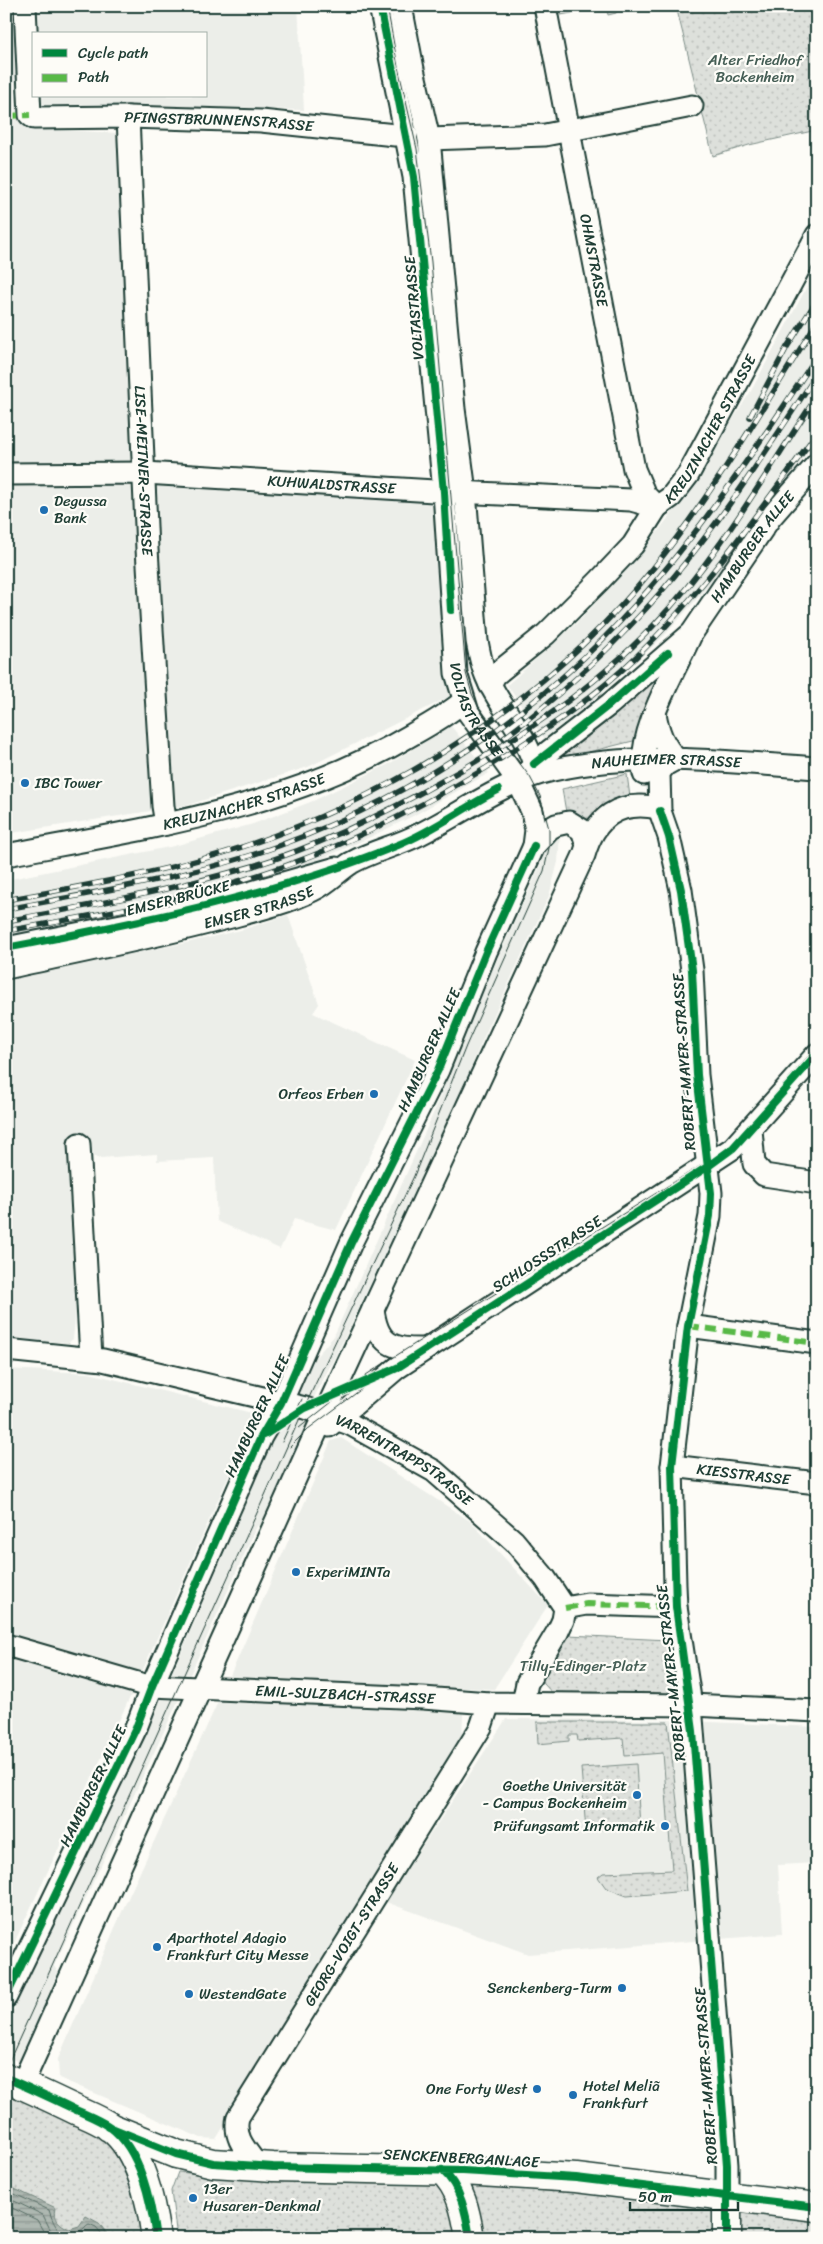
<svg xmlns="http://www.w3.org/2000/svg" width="823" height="2244" viewBox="0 0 823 2244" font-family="Sriracha,sans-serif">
<defs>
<pattern id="grass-dots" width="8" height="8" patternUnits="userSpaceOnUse" patternTransform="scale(1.25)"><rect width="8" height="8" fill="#dde0db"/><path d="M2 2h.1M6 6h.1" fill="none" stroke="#bdc1bd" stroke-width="1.8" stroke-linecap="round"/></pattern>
<pattern id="forest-firs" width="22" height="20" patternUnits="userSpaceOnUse" patternTransform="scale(1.25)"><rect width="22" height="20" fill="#dde0db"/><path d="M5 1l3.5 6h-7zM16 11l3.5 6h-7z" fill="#bdc1bd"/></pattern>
<pattern id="water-rules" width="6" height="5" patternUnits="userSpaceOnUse" patternTransform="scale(1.25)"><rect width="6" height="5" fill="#aeb8b1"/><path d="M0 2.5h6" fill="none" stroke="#8d9791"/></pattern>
</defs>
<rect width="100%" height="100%" fill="#fdfcf7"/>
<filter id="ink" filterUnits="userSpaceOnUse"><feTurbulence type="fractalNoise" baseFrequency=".02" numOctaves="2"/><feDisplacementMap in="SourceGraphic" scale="10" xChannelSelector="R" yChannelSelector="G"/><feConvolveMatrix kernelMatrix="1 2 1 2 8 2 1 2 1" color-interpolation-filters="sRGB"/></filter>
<g filter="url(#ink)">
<path fill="#eceee9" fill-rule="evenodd" d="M6 6H298L304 110 41 105 44 129 117 133 142 470 438 504 449 697 308 767 188 805 6 834ZM34 34H206V96H34Z
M817 268V439L717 576 665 635 593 701 544 738 507 685 580 620 635 561 676 508 751 391Z
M451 726 489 773 413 816 364 840 318 860 262 881 206 897 6 939V880L174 846 253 824 313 801 389 764Z
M560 833 558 862 549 896 482 1041 459 1096 345 1337 305 1415 306 1429 267 1521 257 1526 179 1699 54 1966 58 1972 19 2062 6 2056V2026L167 1685 242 1512V1502L270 1442 288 1413 314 1359 334 1336 442 1094 445 1074 541 864 545 847Z
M288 915 319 1004 313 1013 415 1060 336 1230 294 1219 280 1249 217 1221 214 1158 157 1161V1154L100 1158 68 1151 76 1310 73 1339 68 1343 6 1338V979L190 942 241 930Z
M6 1369 89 1373 256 1414 141 1674 14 1943 6 1938Z
M341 1438 470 1521 548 1605 494 1689 464 1688 462 1740 216 2139 201 2138 59 2078 58 2059 124 1907 238 1658 331 1441Z
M506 1719 667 1720 817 1727V1863L778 1865 782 1934 528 1954 386 1902Z"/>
<path fill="url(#grass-dots)" stroke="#7e8e88" d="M676 6H810L817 30V130L749 145 713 156Z
M669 664 637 740 565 758 563 753Z
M627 774 630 797C609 799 597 808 586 827L571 813 566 812 562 789Z
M568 1635 668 1640 672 1686 668 1693 660 1698 555 1696 544 1684 542 1673Z
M537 1722H668L687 1891 627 1896 606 1888 598 1877 603 1873 672 1870 663 1753 625 1756 623 1738 578 1741 577 1735H569V1741L538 1744Z
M636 1764 640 1826 586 1831 581 1768Z
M6 2092 97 2134 113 2149 130 2179 144 2238H6Z
M178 2172 230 2177 436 2184 446 2192 458 2238H177L171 2191Z
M467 2182H486L713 2206 714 2238H481Z
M739 2211 817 2214V2238H737Z"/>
<path fill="url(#forest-firs)" stroke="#7e8e88" d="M559 6H633L619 9 616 13 608 15 607 10 603 7 561 15Z"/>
<path fill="url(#water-rules)" stroke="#75877f" d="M6 2185 56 2208C53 2220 60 2224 69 2229L79 2226 86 2216 99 2223 110 2238H6Z"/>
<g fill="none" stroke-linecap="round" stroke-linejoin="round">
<path stroke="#586e66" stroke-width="1" d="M6 2190 49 2210C54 2226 60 2239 80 2231 84 2229 86 2225 89 2224L96 2227 105 2238
M6 2197 43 2215 51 2231 62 2238
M6 2205 37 2220 47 2238"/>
<g stroke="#1f3d34" stroke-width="25">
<g id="minor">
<path id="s1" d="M25 6 30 115 34 118 128 117 261 121 395 135 407 134"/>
<path id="s2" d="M380 6 414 177 444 492 456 673 468 712 518 781 532 811 536 830 534 846"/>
<path d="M401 6 413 69 429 139 454 409 465 492 477 641C480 657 483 672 491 686 505 713 525 734 534 764"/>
<path id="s3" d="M545 6 634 469 645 495 657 507"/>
<path id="s4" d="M128 117 147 549 163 806 166 824"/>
<path d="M429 139 545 135 692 106"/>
<path id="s5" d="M6 474 145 473 434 491 631 500 657 507"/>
<path id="s6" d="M490 685 495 675 546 634 599 581 633 545 657 507 671 497 688 475 817 235"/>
<path d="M655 713C658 732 663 744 676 759"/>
<path d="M676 759 665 765 659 773 660 811 669 837 681 890 692 970 697 1075 711 1193 710 1216 688 1326 672 1466 675 1585 676 1607 691 1705 727 2165V2196"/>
<path id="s7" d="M525 774 548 752 610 704 692 633 770 518 817 464"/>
<path d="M644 774C637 733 673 675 690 637"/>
<path id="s8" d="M6 855C148 828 287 809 413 734 431 724 448 714 464 701"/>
<path d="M6 948 172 915 336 868"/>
<path id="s9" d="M6 968C79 952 152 938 223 919 253 911 285 904 313 890 327 884 338 871 351 863 372 851 397 846 418 835 463 813 503 781 553 770 642 751 727 762 817 768"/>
<path d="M751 1129 754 1164 764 1175 817 1183"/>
<path d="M79 1144 91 1357"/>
<path d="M373 1309C377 1345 393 1350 426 1349"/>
<path d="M688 1326 817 1343"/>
<path id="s10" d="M6 1350 103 1360 305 1408 350 1424 434 1471 514 1541 545 1578 565 1608 563 1620 558 1631 527 1683 523 1703"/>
<path d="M329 1426 397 1368 733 1148 817 1054"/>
<path id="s11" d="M672 1466 817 1483"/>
<path d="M565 1608 587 1604 676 1607"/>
<path id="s12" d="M6 1645 141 1684 152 1686 423 1698 489 1703 691 1705 817 1711"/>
<path d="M6 1997 136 1728 152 1686 261 1437 281 1403 351 1243 438 1070 486 952 534 846 549 829 556 825 569 822 582 830 587 845"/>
<path d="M27 2087 28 2071 323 1417 584 855C595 817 619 800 658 808"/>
<path id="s13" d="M258 2166C246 2150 233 2138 238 2117L481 1727 489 1703"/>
</g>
</g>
<g stroke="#1f3d34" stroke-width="31">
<path id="major" d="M6 2078C30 2088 53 2099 76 2110 87 2115 100 2120 110 2127 141 2150 151 2202 156 2238
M109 2127 176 2154 213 2163 273 2167 463 2171 576 2178 817 2207
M442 2170C461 2187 466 2213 470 2238
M727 2196V2238"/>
</g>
<use href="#minor" stroke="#fdfcf7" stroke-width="21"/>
<use href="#major" stroke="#fdfcf7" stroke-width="28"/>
<path stroke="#1f3d34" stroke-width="1" d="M730 1154 750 1136 817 1060
M299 1428 366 1375 405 1350 706 1162 731 1144 817 1046
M282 1442 302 1399
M290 1447 308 1429 371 1382 704 1172
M6 2068 313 1389 414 1176 466 1046 544 871 549 848V829L540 796 530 777 481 712 472 694 466 673 431 262 417 149 398 67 387 6"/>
<g stroke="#1f3d34" stroke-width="5.5">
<path id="rail" d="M750 417 787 347 817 300
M504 738C554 700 600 659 642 613 709 541 763 456 817 374
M6 900C88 885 172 871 251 844 406 790 552 695 655 566 716 489 765 404 817 322
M6 909C88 894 172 880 252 855 408 804 550 708 655 582 715 511 766 433 817 356
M6 921C89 906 172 890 253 866 319 846 382 815 442 781 519 738 591 691 653 626 718 558 765 474 817 396
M6 931C90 916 176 901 258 875 338 850 414 811 486 768 539 734 591 701 637 656 705 590 760 509 817 433"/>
</g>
<use href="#rail" stroke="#fdfcf7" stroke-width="4" stroke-dasharray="11" stroke-linecap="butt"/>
<path stroke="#58b947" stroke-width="6" stroke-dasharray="12 6" stroke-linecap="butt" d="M6 116 30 115
M688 1326 817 1343
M565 1608 587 1604 676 1607"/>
<g stroke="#fdfcf7" stroke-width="11">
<path id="cycleway" d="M380 6 414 177 444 492 451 610
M534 764 610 704 668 653
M660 811 669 837 681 890 692 970 697 1075 711 1193 710 1216 688 1326 672 1466 676 1607 693 1731 727 2165V2238
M6 948C139 922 273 896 398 845 434 831 464 807 498 790
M266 1434 305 1408 397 1368 707 1167 733 1148 817 1054
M6 1997 136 1728 152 1686 261 1437 281 1403 351 1243 438 1070 486 952 534 846
M6 2078C30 2088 53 2099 76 2110 87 2115 100 2120 110 2127 141 2150 151 2202 156 2238
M109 2127 176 2154 213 2163 273 2167 463 2171 576 2178 817 2207
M442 2170C461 2187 466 2213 470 2238"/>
</g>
<use href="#cycleway" stroke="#00873e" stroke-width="8"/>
</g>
</g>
<g fill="#1f6fb2" stroke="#fdfcf7" stroke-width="2">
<circle cx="44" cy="510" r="5"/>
<circle cx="25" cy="783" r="5"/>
<circle cx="374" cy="1094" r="5"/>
<circle cx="296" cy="1572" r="5"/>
<circle cx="637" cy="1795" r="5"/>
<circle cx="665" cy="1826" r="5"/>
<circle cx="157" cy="1947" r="5"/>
<circle cx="622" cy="1988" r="5"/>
<circle cx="189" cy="1994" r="5"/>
<circle cx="537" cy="2089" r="5"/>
<circle cx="573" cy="2095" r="5"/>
<circle cx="193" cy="2198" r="5"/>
</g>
<g text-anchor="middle" stroke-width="4.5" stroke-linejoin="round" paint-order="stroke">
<g font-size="15" fill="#455e55" stroke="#fdfcf7">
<text x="755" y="65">Alter Friedhof<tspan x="755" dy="17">Bockenheim</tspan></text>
<text x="583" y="1671">Tilly-Edinger-Platz</text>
</g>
<g font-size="15" fill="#1f3d34" stroke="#fdfcf7">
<text dy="5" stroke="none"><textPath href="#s1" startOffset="299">PFINGSTBRUNNENSTRASSE</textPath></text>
<text dy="5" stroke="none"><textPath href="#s3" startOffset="259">OHMSTRASSE</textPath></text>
<text transform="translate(414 308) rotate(-95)" y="5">VOLTASTRASSE</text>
<text dy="5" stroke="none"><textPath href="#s6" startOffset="342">KREUZNACHER STRASSE</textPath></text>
<text dy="5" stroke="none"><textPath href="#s4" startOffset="354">LISE-MEITNER-STRASSE</textPath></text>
<text dy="5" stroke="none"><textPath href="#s5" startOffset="326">KUHWALDSTRASSE</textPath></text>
<text dy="5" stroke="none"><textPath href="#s7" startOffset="324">HAMBURGER ALLEE</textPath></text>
<text dy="5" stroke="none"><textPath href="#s2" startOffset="714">VOLTASTRASSE</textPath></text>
<text dy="5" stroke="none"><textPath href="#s9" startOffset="701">NAUHEIMER STRASSE</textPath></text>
<text dy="5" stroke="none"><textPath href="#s8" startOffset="244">KREUZNACHER STRASSE</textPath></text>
<text transform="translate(178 898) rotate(-14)" y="5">EMSER BRÜCKE</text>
<text dy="5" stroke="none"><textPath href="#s9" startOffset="260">EMSER STRASSE</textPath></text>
<text transform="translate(429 1050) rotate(-66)" y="5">HAMBURGER ALLEE</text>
<text transform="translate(684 1062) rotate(-94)" y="5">ROBERT-MAYER-STRASSE</text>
<text transform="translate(547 1254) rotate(-33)" y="5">SCHLOSSSTRASSE</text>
<text transform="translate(257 1416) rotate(-65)" y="5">HAMBURGER ALLEE</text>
<text dy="5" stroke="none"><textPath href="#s10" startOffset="418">VARRENTRAPPSTRASSE</textPath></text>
<text dy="5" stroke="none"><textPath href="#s11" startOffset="72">KIESSTRASSE</textPath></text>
<text transform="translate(671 1673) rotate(-96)" y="5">ROBERT-MAYER-STRASSE</text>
<text dy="5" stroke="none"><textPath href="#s12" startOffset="345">EMIL-SULZBACH-STRASSE</textPath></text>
<text transform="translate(93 1786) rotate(-64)" y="5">HAMBURGER ALLEE</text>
<text dy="5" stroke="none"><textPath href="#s13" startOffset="270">GEORG-VOIGT-STRASSE</textPath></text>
<text transform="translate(706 2076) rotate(-94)" y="5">ROBERT-MAYER-STRASSE</text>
<text transform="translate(461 2158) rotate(3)" y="5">SENCKENBERGANLAGE</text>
</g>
<g font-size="15" fill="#1f3d34" stroke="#fdfcf7" text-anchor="start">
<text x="54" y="506">Degussa<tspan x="54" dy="17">Bank</tspan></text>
<text x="35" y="788">IBC Tower</text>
<text x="364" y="1099" text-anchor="end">Orfeos Erben</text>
<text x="306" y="1577">ExperiMINTa</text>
<text x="627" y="1791" text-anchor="end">Goethe Universität<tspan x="627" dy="17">- Campus Bockenheim</tspan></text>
<text x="655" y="1831" text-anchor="end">Prüfungsamt Informatik</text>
<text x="167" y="1943">Aparthotel Adagio<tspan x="167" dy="17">Frankfurt City Messe</tspan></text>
<text x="612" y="1993" text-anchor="end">Senckenberg-Turm</text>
<text x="199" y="1999">WestendGate</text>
<text x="583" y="2091">Hotel Meliã<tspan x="583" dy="17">Frankfurt</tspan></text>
<text x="527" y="2094" text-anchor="end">One Forty West</text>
<text x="203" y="2194">13er<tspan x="203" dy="17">Husaren-Denkmal</tspan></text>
</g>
</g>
<rect width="823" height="2244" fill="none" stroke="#fdfcf7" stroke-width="25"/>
<rect x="12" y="12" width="798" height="2219" fill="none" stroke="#1f3d34" stroke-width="2" filter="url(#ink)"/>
<rect x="32" y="32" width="175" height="65" fill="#fdfcf7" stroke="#a4b0a9"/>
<rect x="42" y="49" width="25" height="8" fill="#00873e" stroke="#a4b0a9"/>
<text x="78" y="58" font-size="15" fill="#1f3d34">Cycle path</text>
<rect x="42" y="74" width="25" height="8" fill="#58b947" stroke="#a4b0a9"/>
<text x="78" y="82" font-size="15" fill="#1f3d34">Path</text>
<path d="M630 2202v8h108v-8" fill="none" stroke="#1f3d34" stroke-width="2.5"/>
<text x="638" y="2202" font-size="15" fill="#1f3d34" stroke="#fdfcf7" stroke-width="4" paint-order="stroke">50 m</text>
</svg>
